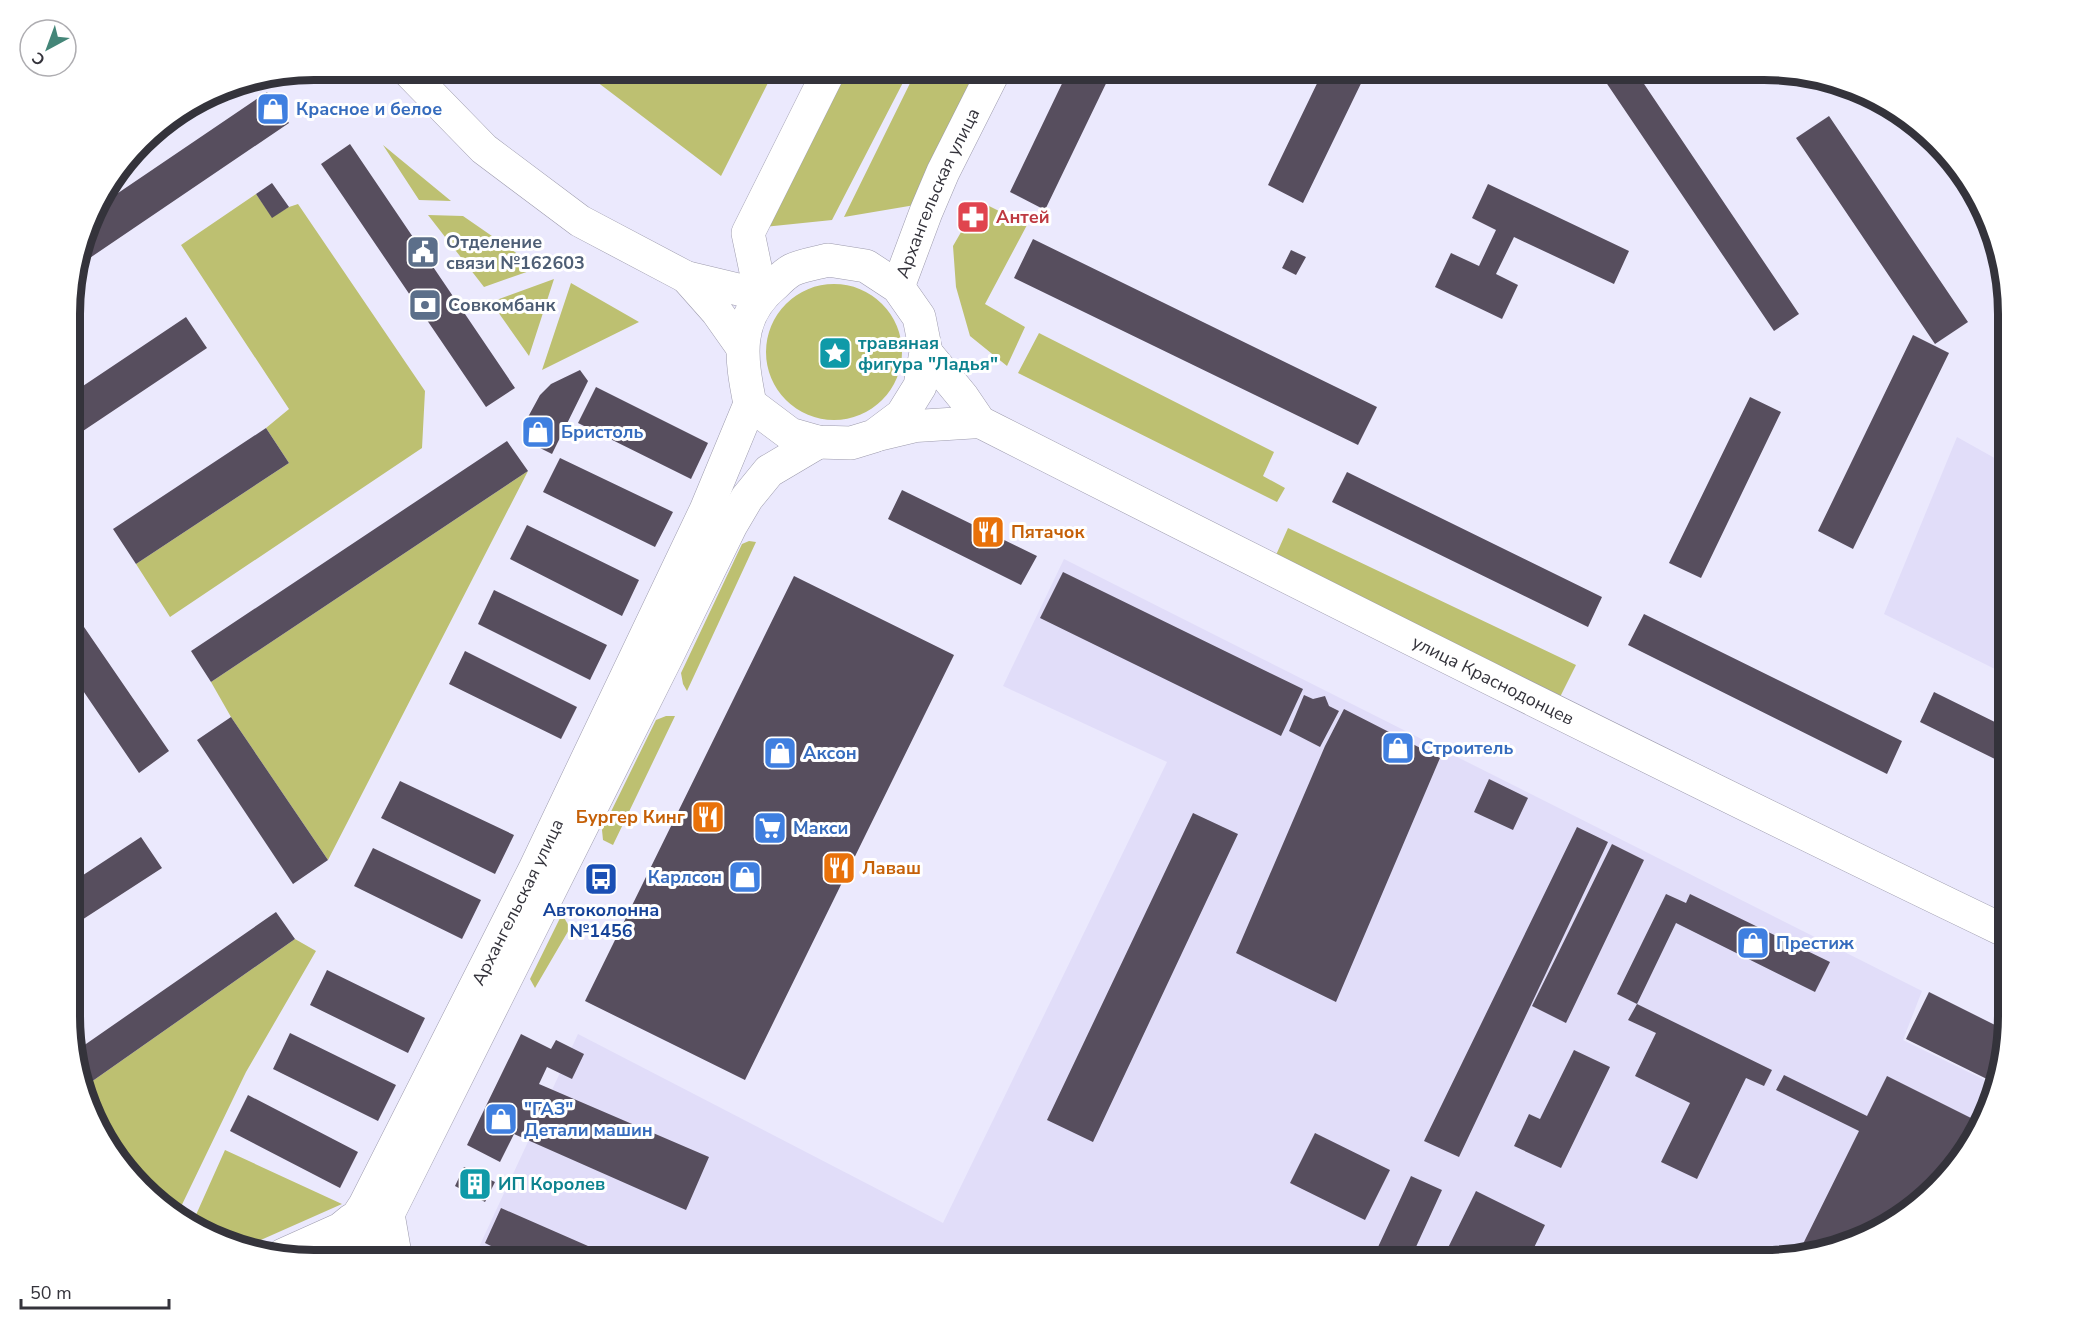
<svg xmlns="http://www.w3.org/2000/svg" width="2077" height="1329" viewBox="0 0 2077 1329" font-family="'Nunito Sans',sans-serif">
<rect width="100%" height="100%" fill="#ebe9fd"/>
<path fill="#e1ddf9" d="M1957 437 2007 465V675L1884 614Z
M1064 559 1922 991 1903 1040 1997 1086 1995 1094 1967 1151 1885 1227 1779 1259 473 1260 578 1034 943 1223 1167 762 1003 686Z"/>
<path fill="#bdc071" d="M580 69H775L721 176Z
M846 69H910L832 220 764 227 830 106Z
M917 69H979L915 205 844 217Z
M383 145 451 201 419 200Z
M256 194 272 217 289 207 298 204 425 391 422 448 170 617 136 564 289 463 266 428 289 409 181 245Z
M979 201 1027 225 985 304 1025 327 1007 366 970 336 956 287 953 246Z
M428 215 463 216 538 268 484 287Z
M554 279 529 356 491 302Z
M571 283 639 322 542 370Z
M766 352a68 68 0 1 1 136 0a68 68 0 1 1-136 0Z
M1039 333 1274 452 1263 476 1285 488 1277 502 1018 373Z
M528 471 328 860 231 717 211 682Z
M1288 528 1576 665 1560 697 1276 555Z
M749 541 756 542 687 691 683 684 681 673 742 544Z
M666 716H675L613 845 603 840 602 830 656 720Z
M562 914 570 928 535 988 530 979Z
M295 939 316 951 246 1072 176 1217 102 1138 84 1087Z
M225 1150 342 1204 243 1248 235 1247 191 1226Z"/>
<path fill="#574e5e" d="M1069 69H1113L1045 210 1010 192Z
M1324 69H1368L1303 203 1268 185Z
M1597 69H1634L1799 314 1774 331Z
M267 92 289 123 75 268 93 210Z
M1829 116 1968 322 1935 344 1796 138Z
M350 144 515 388 486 407 321 164Z
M272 183 289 207 272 218 256 194Z
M1488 184 1629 251 1614 284 1514 237 1496 274 1518 285 1502 319 1435 287 1451 253 1479 266 1496 230 1472 218Z
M1033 239 1377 407 1358 445 1014 278Z
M1291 250 1306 257 1296 275 1282 268Z
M186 317 207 348 71 439V394Z
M1913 335 1949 353 1853 549 1818 531Z
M580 370 588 381 552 454 536 446 522 428 540 395 551 384Z
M596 387 708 443 691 479 578 423Z
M1750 397 1781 412 1701 578 1669 563Z
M266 428 289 463 136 564 113 529Z
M507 441 528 471 211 682 191 651Z
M560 458 673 512 655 547 543 492Z
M1347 472 1602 597 1588 627 1332 502Z
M902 490 1037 556 1021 585 888 519Z
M527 525 639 580 622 616 510 559Z
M2007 543V575L1994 568Z
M1063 572 1303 689 1281 736 1040 618Z
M794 576 954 655 745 1080 585 1001Z
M494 590 607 645 590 680 478 624Z
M71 608 169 751 139 773 71 673Z
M1644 614 1902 741 1887 774 1628 645Z
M465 651 577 707 561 739 449 684Z
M1934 692 2007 728V765L1920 722Z
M1304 695 1313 699 1325 696 1329 706 1339 711 1320 747 1289 731Z
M1344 709 1440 758 1336 1002 1236 953 1325 746Z
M231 717 328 860 293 884 197 740Z
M1489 779 1528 798 1513 830 1474 812Z
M400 781 514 835 495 874 381 818Z
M1193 813 1238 834 1093 1142 1047 1120Z
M1577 827 1608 842 1459 1157 1424 1141Z
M141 837 162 868 71 927V883Z
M1612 844 1644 860 1566 1023 1532 1006Z
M373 848 481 900 462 939 354 886Z
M1666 894 1686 903 1690 894 1830 962 1815 992 1676 923 1637 1004 1617 994Z
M276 912 295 939 84 1087 73 1053Z
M327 970 425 1018 408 1053 310 1005Z
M1929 992 2007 1031 1997 1084 1906 1039Z
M1637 1004 1772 1070 1764 1086 1746 1078 1697 1179 1661 1162 1690 1103 1635 1076 1656 1033 1628 1020Z
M290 1033 396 1085 378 1121 273 1069Z
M521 1034 551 1049 556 1040 584 1054 572 1079 547 1067 539 1084 709 1157 686 1210 514 1134 500 1162 467 1145Z
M1574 1050 1610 1067 1561 1168 1514 1146 1529 1114 1540 1119Z
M1784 1075 1867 1116 1887 1076 1981 1123 1967 1151 1885 1227 1798 1254 1859 1131 1776 1090Z
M248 1095 358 1152 340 1188 230 1131Z
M1315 1133 1390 1170 1365 1220 1290 1183Z
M464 1167 495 1182 485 1202 455 1186Z
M1411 1176 1442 1190 1410 1260H1372Z
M1476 1191 1545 1225 1528 1260H1442Z
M501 1208 588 1246 583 1258 586 1260H519L485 1243Z"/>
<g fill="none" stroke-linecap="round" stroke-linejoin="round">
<g stroke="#9d9bad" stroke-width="33">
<g id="secondary">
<path d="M406 69 484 149 580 221 686 277 761 295"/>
<path d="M686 277 717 312 741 346"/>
<path id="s1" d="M926 352 963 397 980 422C1321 595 1663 767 2007 932"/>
<path d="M874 436 916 426 980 422"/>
</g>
</g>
<g stroke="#9d9bad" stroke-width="34">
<g id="primary">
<path d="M828 260 866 266 898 287 919 317 926 352 920 386 902 415 874 436 851 443 818 442 790 434 750 404C741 359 734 318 774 285 779 280 786 273 792 270 803 265 817 263 828 260Z"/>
<path id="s2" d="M898 287 926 212 943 172 995 69"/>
<path d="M761 295 748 233 830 69"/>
<path d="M388 1214 396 1260"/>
<path d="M283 1255 341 1229 352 1220"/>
<path id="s3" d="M329 1260 365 1205 534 871 706 510 750 404"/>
<path d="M360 1260 388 1214 667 656 731 525 747 498 769 471 818 442"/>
</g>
</g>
<use href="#secondary" stroke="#fff" stroke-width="32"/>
<use href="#primary" stroke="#fff" stroke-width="33"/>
</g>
<defs>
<g id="shop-square" transform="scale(1.725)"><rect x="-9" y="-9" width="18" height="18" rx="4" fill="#3f7fe0" stroke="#fff"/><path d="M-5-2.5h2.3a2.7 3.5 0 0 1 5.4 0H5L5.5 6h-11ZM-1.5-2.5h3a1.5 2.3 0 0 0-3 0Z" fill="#fff"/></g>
<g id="pharmacy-square" transform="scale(1.725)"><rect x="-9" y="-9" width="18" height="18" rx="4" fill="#e0444e" stroke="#fff"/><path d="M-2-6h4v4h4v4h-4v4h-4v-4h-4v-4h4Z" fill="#fff"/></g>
<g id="civic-square" transform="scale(1.725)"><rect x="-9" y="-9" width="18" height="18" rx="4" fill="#5c6f8a" stroke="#fff"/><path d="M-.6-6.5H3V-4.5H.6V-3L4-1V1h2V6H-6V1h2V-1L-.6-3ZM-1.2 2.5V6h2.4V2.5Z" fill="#fff"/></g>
<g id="bank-square" transform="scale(1.725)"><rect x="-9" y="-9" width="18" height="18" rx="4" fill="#5c6f8a" stroke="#fff"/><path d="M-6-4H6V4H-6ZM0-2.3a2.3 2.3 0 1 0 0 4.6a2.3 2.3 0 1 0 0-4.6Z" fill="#fff"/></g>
<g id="sight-square" transform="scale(1.725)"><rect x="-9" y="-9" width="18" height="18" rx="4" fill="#0f9aa8" stroke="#fff"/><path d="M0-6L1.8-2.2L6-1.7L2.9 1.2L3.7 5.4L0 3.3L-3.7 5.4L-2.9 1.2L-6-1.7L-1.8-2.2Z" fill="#fff"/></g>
<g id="restaurant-square" transform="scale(1.725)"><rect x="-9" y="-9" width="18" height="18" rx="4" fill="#e8710a" stroke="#fff"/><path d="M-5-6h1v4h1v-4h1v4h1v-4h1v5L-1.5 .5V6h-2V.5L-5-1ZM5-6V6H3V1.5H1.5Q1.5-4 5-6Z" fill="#fff"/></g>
<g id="supermarket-square" transform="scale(1.725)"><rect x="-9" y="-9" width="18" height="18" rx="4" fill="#3f7fe0" stroke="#fff"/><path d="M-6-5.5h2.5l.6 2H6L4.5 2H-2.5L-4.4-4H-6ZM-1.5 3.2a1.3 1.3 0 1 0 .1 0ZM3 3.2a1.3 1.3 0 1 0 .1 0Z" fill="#fff"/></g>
<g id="bus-square" transform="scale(1.725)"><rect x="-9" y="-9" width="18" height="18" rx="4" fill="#1a4fb4" stroke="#fff"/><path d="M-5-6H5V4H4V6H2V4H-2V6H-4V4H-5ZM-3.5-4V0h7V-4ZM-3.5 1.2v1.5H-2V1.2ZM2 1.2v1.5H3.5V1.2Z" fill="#fff"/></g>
<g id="building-square" transform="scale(1.725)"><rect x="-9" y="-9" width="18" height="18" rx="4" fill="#0f9aa8" stroke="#fff"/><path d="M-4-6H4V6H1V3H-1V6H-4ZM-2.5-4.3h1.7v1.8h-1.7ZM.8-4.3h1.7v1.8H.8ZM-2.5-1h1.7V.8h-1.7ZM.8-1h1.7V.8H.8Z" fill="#fff"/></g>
</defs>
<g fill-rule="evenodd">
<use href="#shop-square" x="273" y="109"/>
<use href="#pharmacy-square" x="973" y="217"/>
<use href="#civic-square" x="423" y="252"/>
<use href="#bank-square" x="425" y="305"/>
<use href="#sight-square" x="835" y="353"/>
<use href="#shop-square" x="538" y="432"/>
<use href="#restaurant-square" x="988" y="532"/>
<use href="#shop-square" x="1398" y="748"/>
<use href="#shop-square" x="780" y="753"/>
<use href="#restaurant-square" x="708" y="817"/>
<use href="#supermarket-square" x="770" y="828"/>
<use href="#restaurant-square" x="839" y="868"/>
<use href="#shop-square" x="745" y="877"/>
<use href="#bus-square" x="601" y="879"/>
<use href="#shop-square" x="1753" y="943"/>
<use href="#shop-square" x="501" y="1119"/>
<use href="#building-square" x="475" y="1184"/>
</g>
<g text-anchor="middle" stroke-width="6" stroke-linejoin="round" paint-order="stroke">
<g font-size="18" font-weight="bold" fill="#366cbe" stroke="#fff" text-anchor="start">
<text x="296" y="115">Красное и белое</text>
<text x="561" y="438">Бристоль</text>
<text x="1421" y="754">Строитель</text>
<text x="803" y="759">Аксон</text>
<text x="793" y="834">Макси</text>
<text x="722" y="883" text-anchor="end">Карлсон</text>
<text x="1776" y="949">Престиж</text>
<text x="524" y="1115">"ГАЗ"<tspan x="524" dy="21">Детали машин</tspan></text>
</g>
<g font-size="18" fill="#34333b" stroke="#fff">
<text dy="6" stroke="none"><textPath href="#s2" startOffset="102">Архангельская улица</textPath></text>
<text dy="6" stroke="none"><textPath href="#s1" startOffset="663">улица Краснодонцев</textPath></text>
<text dy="6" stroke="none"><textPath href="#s3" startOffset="405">Архангельская улица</textPath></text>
</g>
<g font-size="18" font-weight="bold" fill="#be3a42" stroke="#fff" text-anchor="start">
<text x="996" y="223">Антей</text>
</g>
<g font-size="18" font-weight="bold" fill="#4e5e75" stroke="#fff" text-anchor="start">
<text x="446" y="248">Отделение<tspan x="446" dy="21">связи №162603</tspan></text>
<text x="448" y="311">Совкомбанк</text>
</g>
<g font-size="18" font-weight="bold" fill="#0d838f" stroke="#fff" text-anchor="start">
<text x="858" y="349">травяная<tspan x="858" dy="21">фигура "Ладья"</tspan></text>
<text x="498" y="1190">ИП Королев</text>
</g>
<g font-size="18" font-weight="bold" fill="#c56008" stroke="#fff" text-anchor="start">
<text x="1011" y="538">Пятачок</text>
<text x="685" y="823" text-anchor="end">Бургер Кинг</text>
<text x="862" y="874">Лаваш</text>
</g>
<g font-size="18" font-weight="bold" fill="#164399" stroke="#fff">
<text x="601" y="916">Автоколонна<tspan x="601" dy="21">№1456</tspan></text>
</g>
</g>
<path d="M0 0H2077V1329H0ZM314 80H1764A234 234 0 0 1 1998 314V1016A234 234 0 0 1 1764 1250H314A234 234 0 0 1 80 1016V314A234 234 0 0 1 314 80Z" fill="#fff" fill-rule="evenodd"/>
<path fill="none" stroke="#34333b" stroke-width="8" d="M314 80H1764A234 234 0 0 1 1998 314V1016A234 234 0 0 1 1764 1250H314A234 234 0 0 1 80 1016V314A234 234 0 0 1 314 80Z"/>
<g transform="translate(48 48) rotate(221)"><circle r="28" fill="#ffffff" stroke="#aeadb1" stroke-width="1.5"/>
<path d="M0-4.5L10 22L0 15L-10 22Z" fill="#448678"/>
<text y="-9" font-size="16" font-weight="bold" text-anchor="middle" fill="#34333b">С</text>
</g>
<path d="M21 1299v9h148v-9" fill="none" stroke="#34333b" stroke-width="3"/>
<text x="30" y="1299" font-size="18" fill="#34333b" stroke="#ffffff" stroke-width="4.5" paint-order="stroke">50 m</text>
</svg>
